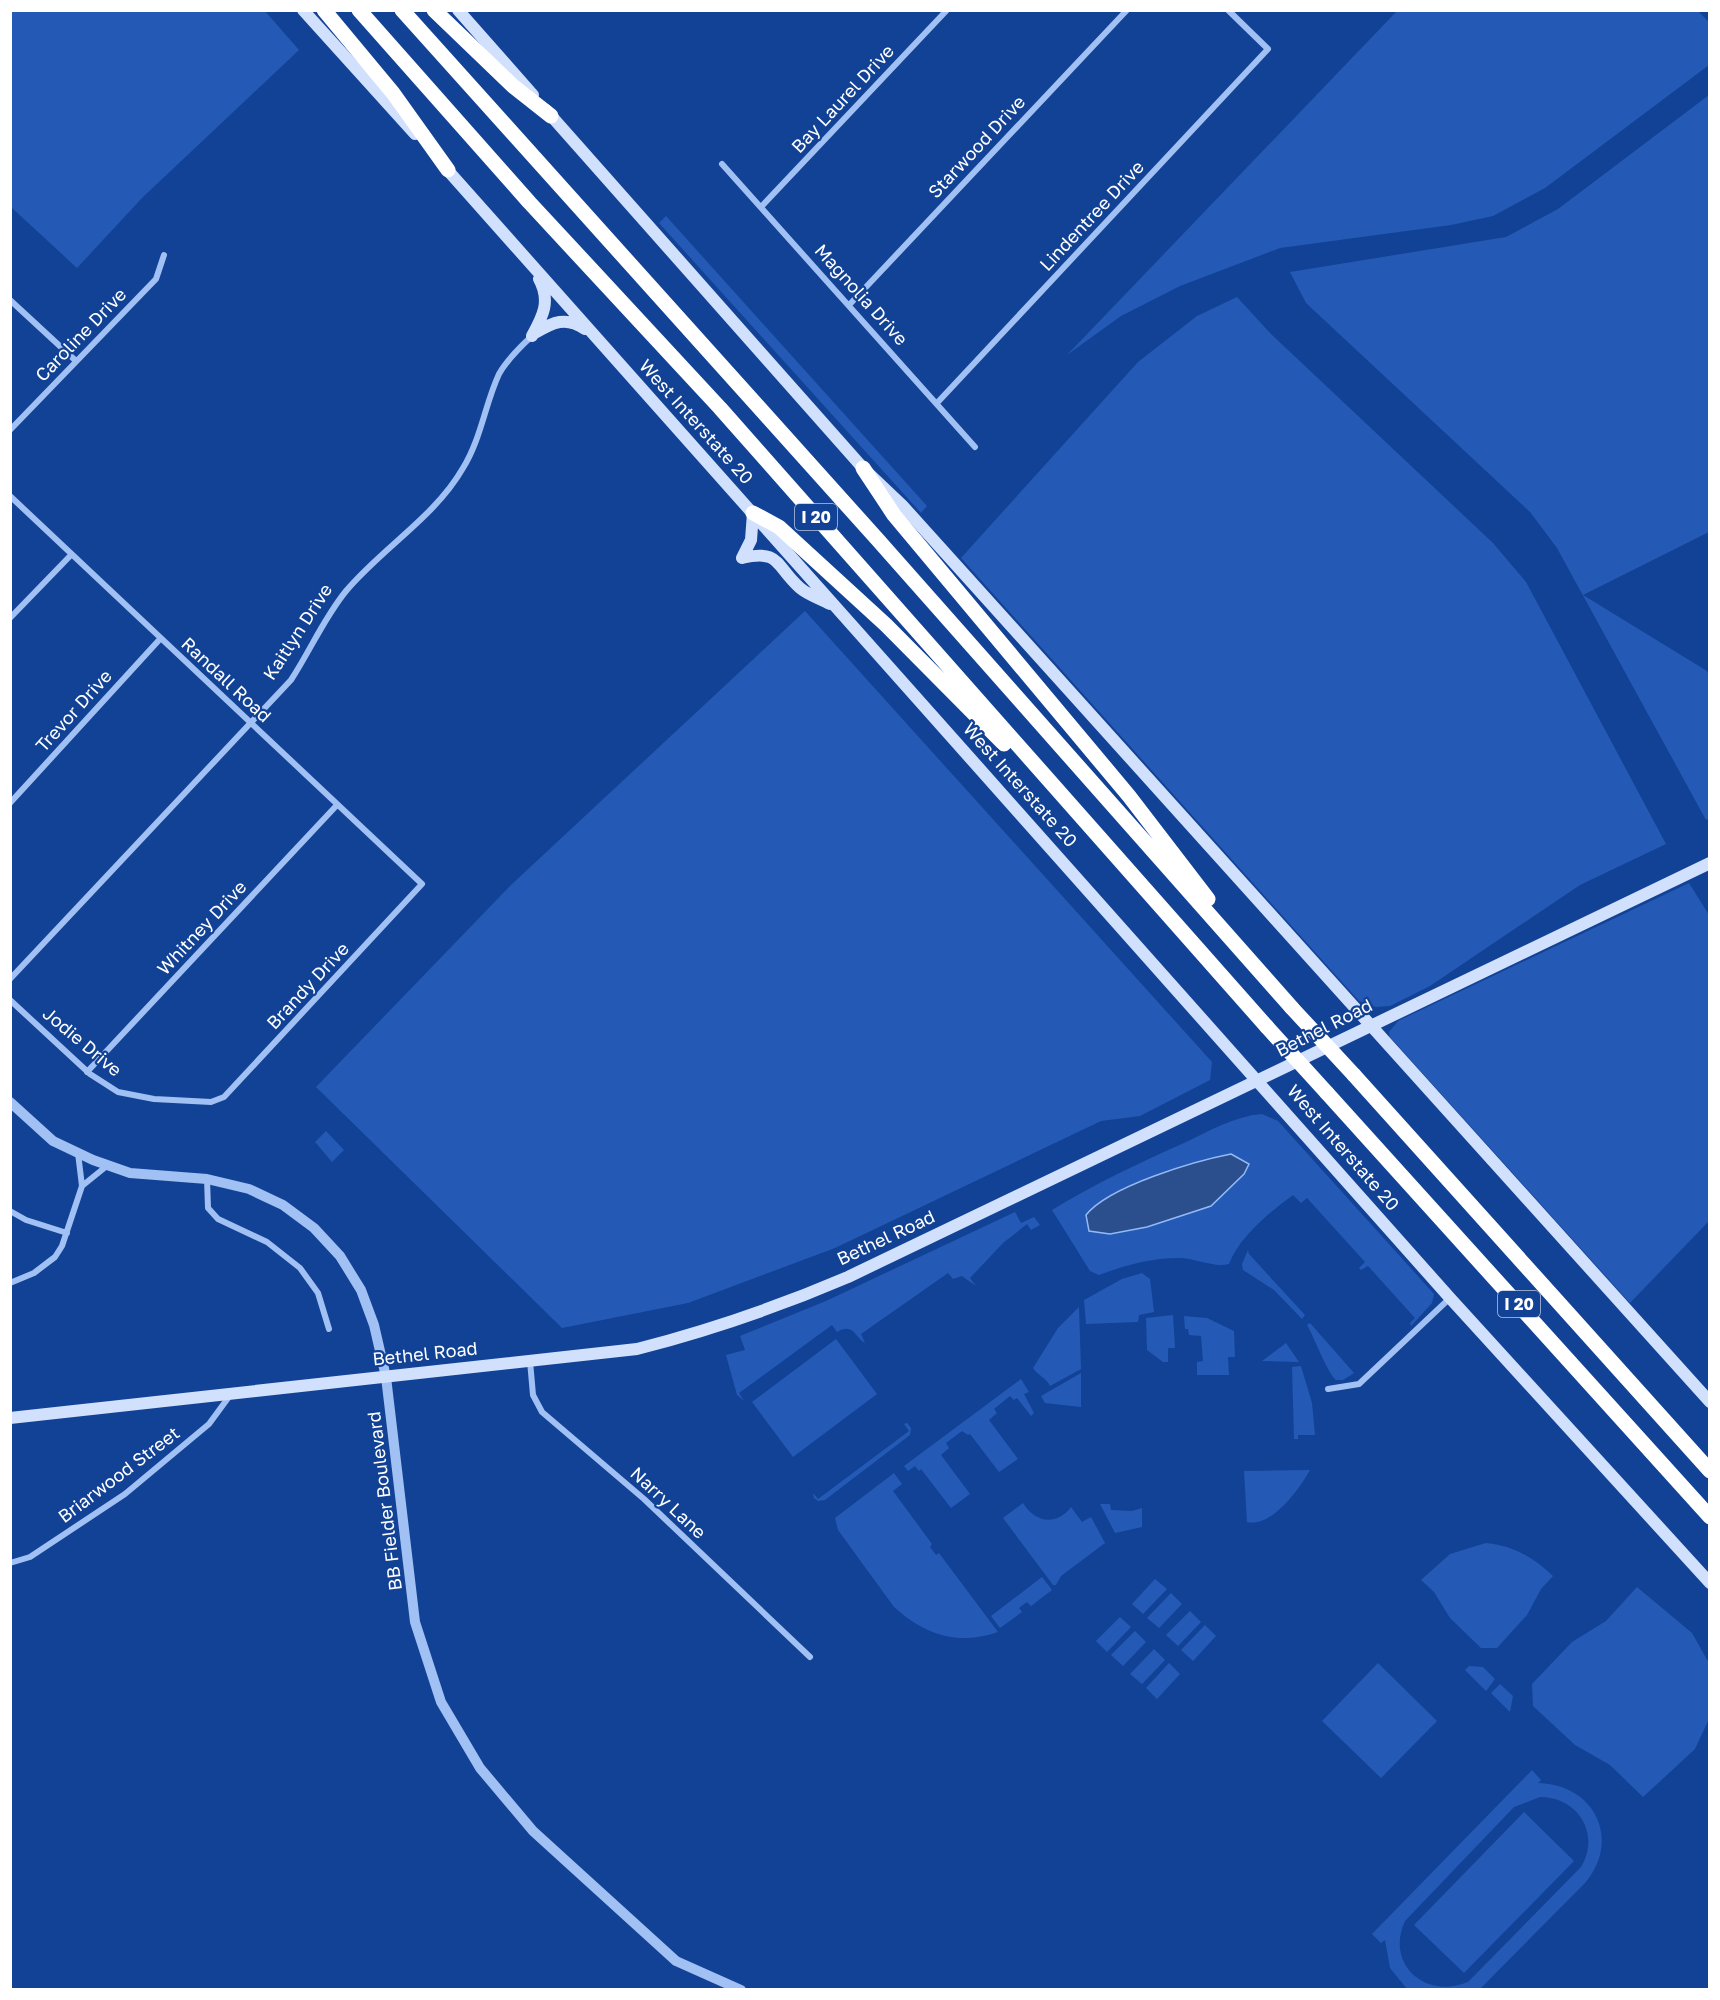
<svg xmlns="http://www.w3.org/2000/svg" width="1720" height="2000" viewBox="0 0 1720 2000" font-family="'Golos Text',sans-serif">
<rect width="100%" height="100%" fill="#124295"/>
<path fill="#245ab5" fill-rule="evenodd" d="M10 11H265L299 50 143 197 77 268 11 207Z
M1698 11 1709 22V65L1545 188 1493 216 1451 225 1280 248 1180 286 1121 316 1067 355 1397 11Z
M1709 95V532L1583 595 1707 671 1709 676 1710 818 1706 820 1557 548 1530 512 1306 303 1290 272 1506 237 1558 209Z
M666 216 927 506 921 513 659 223Z
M1237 297 1271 334 1493 543 1526 582 1666 844 1580 885 1430 986 1390 1006 1376 1007 1359 1001 961 558 1138 362 1197 316Z
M805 611 1212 1062 1210 1080 1140 1116 1101 1121 835 1248 688 1303 562 1328 316 1087 511 885Z
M1689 883 1709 915V1221L1630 1303 1390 1037 1389 1032 1398 1021Z
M1262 1114 1278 1121 1434 1294 1432 1303 1411 1326 1410 1323 1415 1318 1368 1266 1361 1270 1359 1268 1365 1262 1307 1198 1301 1203 1293 1195C1270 1212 1240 1236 1229 1264 1214 1268 1195 1258 1179 1258 1150 1258 1123 1266 1099 1275L1090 1271 1052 1210C1094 1184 1139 1163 1184 1143 1209 1131 1235 1116 1262 1114Z
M326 1131 344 1150 332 1162 315 1142Z
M1015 1212 1021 1223 1034 1217 1040 1225 1031 1230 1027 1224 1003 1243 970 1278 976 1286 962 1276 953 1279 948 1273 861 1334 865 1343C855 1337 853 1322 837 1332L832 1325 739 1393 744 1401 737 1395 726 1355 745 1350 740 1336 826 1301Z
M1248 1250 1249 1254 1305 1315 1302 1319 1274 1290 1243 1270 1242 1264Z
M1142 1273 1150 1279 1154 1312 1139 1315 1138 1322 1086 1324 1084 1300 1122 1279Z
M1079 1307 1081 1369 1050 1386C1046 1377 1038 1376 1033 1368L1058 1328Z
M1173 1315 1175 1348H1168V1362H1163L1147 1350 1146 1318Z
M1184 1316 1207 1318 1234 1331 1235 1357H1228L1229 1375H1197V1362L1203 1361 1201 1336 1189 1335 1188 1329H1185Z
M1310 1323 1354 1373 1343 1380H1336C1327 1372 1315 1339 1307 1325Z
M836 1339 877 1394 793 1457 752 1402Z
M1286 1343 1299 1362 1262 1361Z
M1301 1366 1312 1403 1315 1435H1298V1439H1294L1292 1367Z
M1081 1373V1407L1045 1403 1041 1396Z
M1021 1379 1029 1392 1024 1394 1034 1413 1031 1416 1017 1398 1014 1400 1010 1396 994 1409 997 1413 989 1420 1018 1459 999 1472 970 1434 968 1435 962 1431 946 1443 949 1448 941 1455 970 1494 951 1508 921 1469 919 1471 915 1466 908 1471 904 1466Z
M907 1423 911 1428 910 1435 825 1500 818 1501 814 1498 813 1493 818 1499 909 1431 904 1424Z
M1310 1470C1300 1488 1272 1528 1247 1522L1244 1471Z
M894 1473 902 1484 893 1491 932 1544 930 1547 936 1555 939 1553 998 1632C958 1646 925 1635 894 1607L838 1530 835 1518Z
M1023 1503C1035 1523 1057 1526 1071 1507L1082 1522 1091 1517 1105 1543 1061 1576 1056 1585H1053L1003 1518Z
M1100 1504H1110L1111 1510 1132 1511 1142 1508V1527L1115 1533Z
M1486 1543C1514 1546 1533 1557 1553 1576L1541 1589 1527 1615 1497 1648H1481L1450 1618 1434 1592 1421 1580 1450 1554Z
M1042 1577 1052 1590 1031 1606 1027 1602 1019 1608 1022 1612 1000 1628 991 1616Z
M1155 1579 1167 1589 1143 1614 1132 1604Z
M1637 1587 1692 1633 1710 1665 1709 1719 1695 1749 1643 1797 1610 1765 1575 1745 1533 1706 1532 1684 1572 1642 1606 1621Z
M1171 1593 1182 1604 1159 1628 1147 1618Z
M1190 1611 1201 1622 1178 1646 1166 1635Z
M1120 1617 1131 1627 1107 1652 1096 1641Z
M1205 1625 1216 1636 1193 1661 1181 1650Z
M1135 1631 1146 1642 1123 1666 1111 1655Z
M1154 1649 1165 1660 1142 1684 1130 1674Z
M1169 1663 1180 1674 1157 1699 1146 1688Z
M1378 1663 1437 1721 1381 1778 1322 1721Z
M1469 1666 1483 1667 1495 1679 1486 1691 1465 1670Z
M1500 1684 1513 1696 1510 1712 1491 1693Z
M1532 1770 1541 1780 1538 1783C1594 1784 1622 1839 1585 1883L1480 1989H1407L1390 1968 1385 1940 1381 1943 1372 1934ZM1540 1797C1578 1797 1601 1834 1581 1867L1468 1982C1425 2000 1385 1964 1405 1921L1514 1807Z
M1524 1812 1574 1861 1464 1973 1414 1925Z"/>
<path fill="#2b4e8c" stroke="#93baf6" stroke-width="1.5" d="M1231 1154 1249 1164 1244 1174 1211 1206 1147 1227 1110 1234 1089 1231 1086 1215C1109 1186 1195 1161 1231 1154Z"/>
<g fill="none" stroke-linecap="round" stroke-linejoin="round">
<path stroke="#a1c0f3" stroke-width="6" d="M722 164 975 447
M761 207 947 10
M10 300 76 361
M850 304 1127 10
M937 403 1268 49 1228 10
M10 430 156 279 164 255
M10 496 422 884 224 1097 211 1102 154 1099 118 1092 90 1074 10 1000
M10 618 71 555
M10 803 160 639
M10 979 291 680C310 651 324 618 346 591 382 548 435 517 463 468 481 439 485 404 499 374 507 360 520 347 532 336
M87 1072 337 805
M78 1153 82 1186
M207 1179 208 1208 218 1219 267 1242 300 1268 318 1293 329 1329
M10 1211 26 1220 67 1233
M10 1283 34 1273 55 1257 62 1246 82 1186 108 1165
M530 1361 533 1395 542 1412 644 1499 810 1657
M1328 1389 1359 1384 1450 1298
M10 1563 30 1557 125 1494 209 1424 231 1394"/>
<path stroke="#a1c0f3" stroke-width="10" d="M10 1102 53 1141 93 1160 130 1173 207 1179 249 1189 283 1205 314 1228 340 1256 361 1290 374 1325 386 1377 415 1622 441 1702 480 1768 533 1831 676 1961 741 1990"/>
<path stroke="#d0e0fd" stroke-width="12" d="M303 10 415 134
M458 10 533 95
M546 110 863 468 902 505 1710 1402
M443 165 1450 1298 1710 1583
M535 333C553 322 566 316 585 329
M532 336C543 316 551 301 539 279
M742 558C781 549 775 566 800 588 808 595 821 599 830 604
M742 558 751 540 753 513
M10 1418 637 1349C711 1330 778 1307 848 1277L1710 863"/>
<path stroke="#fff" stroke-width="15" d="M324 10 393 93 448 170
M359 10 529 202 720 408 1267 1027
M402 10 878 540 1292 1008
M434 10 513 86 551 116
M863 468 894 515 1129 796 1208 899
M753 513 779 527 886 625 1004 744
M1354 1075 1710 1471
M1327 1093 1710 1517"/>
<path stroke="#fff" stroke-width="15" d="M1292 1008 1354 1075
M1267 1027 1327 1093"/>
</g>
<g text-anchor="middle" stroke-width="4.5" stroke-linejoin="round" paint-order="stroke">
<g fill="#124295" stroke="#b8c6df" stroke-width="1.5">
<rect x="795" y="504" width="42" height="26" rx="4.5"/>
<rect x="1498" y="1291" width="42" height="26" rx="4.5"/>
</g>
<g font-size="16" font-weight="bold" fill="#fff">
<text x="816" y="523">I 20</text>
<text x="1519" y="1310">I 20</text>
</g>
<g font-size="18" fill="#fff" stroke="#124295">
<text transform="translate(843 99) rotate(-47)" y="6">Bay Laurel Drive</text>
<text transform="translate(977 147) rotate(-47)" y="6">Starwood Drive</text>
<text transform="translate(1092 216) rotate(-47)" y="6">Lindentree Drive</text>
<text transform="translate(861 295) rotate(48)" y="6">Magnolia Drive</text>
<text transform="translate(81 335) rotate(-46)" y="6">Caroline Drive</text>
<text transform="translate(696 422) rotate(48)" y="6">West Interstate 20</text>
<text transform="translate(298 632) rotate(-57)" y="6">Kaitlyn Drive</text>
<text transform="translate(226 680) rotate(43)" y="6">Randall Road</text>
<text transform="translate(74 711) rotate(-48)" y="6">Trevor Drive</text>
<text transform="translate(1020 785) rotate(48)" y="6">West Interstate 20</text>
<text transform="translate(202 928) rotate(-47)" y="6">Whitney Drive</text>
<text transform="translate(308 986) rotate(-47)" y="6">Brandy Drive</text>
<text transform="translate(1324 1028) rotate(-27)" y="6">Bethel Road</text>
<text transform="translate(82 1042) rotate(40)" y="6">Jodie Drive</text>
<text transform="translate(1343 1148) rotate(49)" y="6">West Interstate 20</text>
<text transform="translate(886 1238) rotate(-25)" y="6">Bethel Road</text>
<text transform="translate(425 1354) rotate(-6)" y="6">Bethel Road</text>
<text transform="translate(119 1475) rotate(-37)" y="6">Briarwood Street</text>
<text transform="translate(385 1501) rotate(-97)" y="6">BB Fielder Boulevard</text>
<text transform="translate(668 1503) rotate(43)" y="6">Narry Lane</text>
</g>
</g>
<rect width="1720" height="2000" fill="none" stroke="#ffffff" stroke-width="24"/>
</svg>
